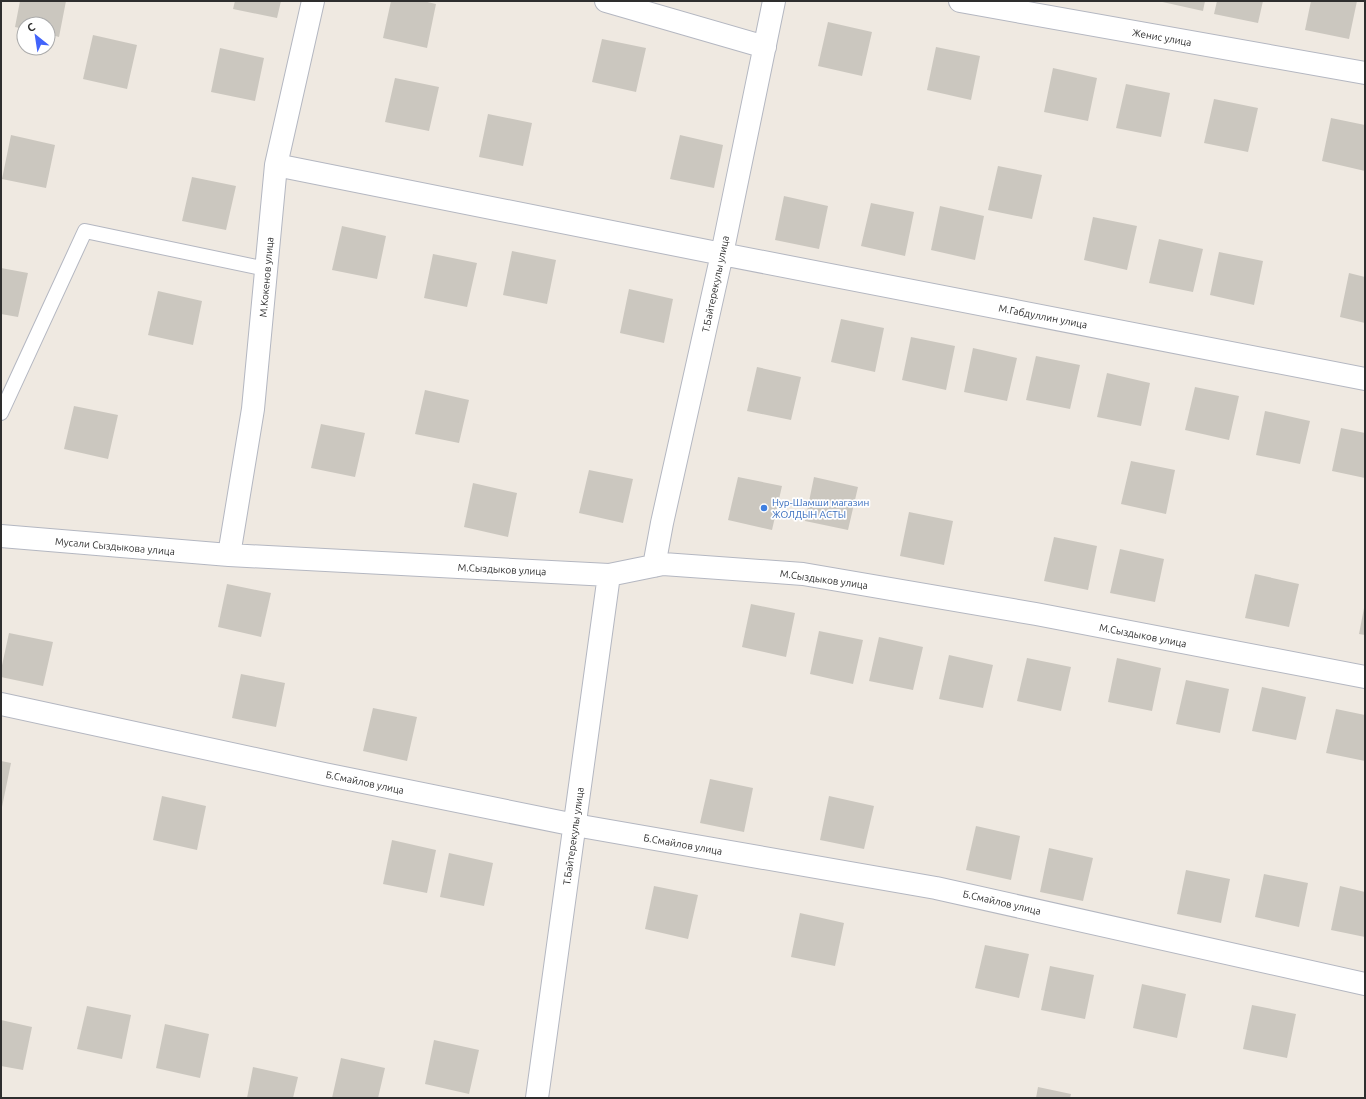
<svg xmlns="http://www.w3.org/2000/svg" width="1366" height="1099" viewBox="0 0 1366 1099" font-family="Ubuntu,sans-serif">
<rect width="100%" height="100%" fill="#efe9e1"/>
<path fill="#cbc7bf" d="M20 1H66L59 37 48 34V24H24V29L15 27Z
M235 1H281L277 18 233 9Z
M391 1H423L436 4 427 48 383 38Z
M1158 1H1205L1203 11Z
M1217 1H1263L1258 23 1214 14Z
M1311 1H1357L1349 39 1305 30Z
M828 22 872 32 862 76 818 66Z
M93 35 137 45 127 89 83 79Z
M602 39 646 48 636 92 592 82Z
M936 47 980 56 971 100 927 90Z
M220 48 264 58 255 101 211 92Z
M1053 68 1097 78 1088 121 1044 112Z
M395 78 439 87 429 131 385 122Z
M1126 84 1170 93 1161 137 1116 128Z
M1214 99 1258 108 1248 152 1204 143Z
M488 114 532 123 523 166 479 157Z
M1331 118 1365 125V171L1322 161Z
M11 135 55 145 46 188 2 179Z
M680 135 723 145 714 188 670 179Z
M998 166 1042 175 1032 219 988 210Z
M192 177 236 186 226 230 182 221Z
M784 196 828 206 819 249 775 240Z
M871 203 914 212 905 256 861 246Z
M940 206 984 216 975 260 931 250Z
M1093 217 1137 226 1127 270 1084 260Z
M342 226 386 236 377 279 332 270Z
M1159 239 1203 249 1193 292 1149 283Z
M512 251 556 260 547 304 503 295Z
M1219 252 1263 261 1254 305 1210 295Z
M433 254 477 263 467 307 424 298Z
M1 268 28 273 18 317 1 314Z
M1349 273 1365 277V323L1340 317Z
M629 289 673 299 664 343 620 333Z
M158 291 202 301 193 345 148 335Z
M841 319 884 328 875 372 831 362Z
M911 337 955 346 946 390 902 380Z
M973 348 1017 358 1007 401 964 392Z
M1036 356 1080 365 1070 409 1026 400Z
M757 367 801 377 791 420 747 411Z
M1107 373 1150 383 1141 426 1097 417Z
M1195 387 1239 396 1229 440 1185 430Z
M425 390 469 400 459 443 415 434Z
M74 406 118 415 108 459 64 449Z
M1265 411 1310 421 1300 464 1256 455Z
M321 424 365 433 355 477 311 468Z
M1341 428 1365 433V478L1332 471Z
M1131 461 1175 470 1166 514 1121 504Z
M589 470 633 479 623 523 579 513Z
M738 477 782 486 772 530 728 520Z
M814 477 858 487 848 530 805 521Z
M473 483 517 493 508 537 464 527Z
M909 512 953 521 944 565 900 556Z
M1054 537 1097 546 1088 590 1044 581Z
M1120 549 1164 559 1155 602 1110 593Z
M1255 574 1299 584 1289 627 1245 618Z
M227 584 271 593 261 637 218 627Z
M751 604 795 613 786 657 742 647Z
M1364 608H1365V635L1359 634Z
M819 631 863 640 853 684 810 674Z
M9 633 53 642 43 686 1 677V670Z
M879 637 923 647 913 690 869 681Z
M949 655 993 665 983 708 939 699Z
M1027 658 1071 667 1061 711 1017 701Z
M1117 658 1161 668 1152 711 1108 702Z
M241 674 285 683 276 727 232 718Z
M1186 680 1229 689 1220 733 1176 724Z
M1262 687 1306 697 1296 740 1252 731Z
M373 708 417 717 407 761 363 751Z
M1336 709 1365 715V761L1326 753Z
M1 761 11 763 2 807H1Z
M710 779 753 788 744 832 700 823Z
M162 796 206 806 197 850 153 840Z
M829 796 874 806 864 849 820 840Z
M976 826 1020 836 1011 880 966 870Z
M392 840 436 850 427 893 383 884Z
M1049 848 1093 858 1083 901 1040 892Z
M449 853 493 863 484 906 440 897Z
M1186 870 1230 879 1221 923 1177 914Z
M1264 874 1308 883 1299 927 1255 917Z
M654 886 698 895 688 939 645 929Z
M1340 886 1365 892V937L1331 930Z
M800 913 844 923 835 966 791 957Z
M985 945 1029 954 1019 998 975 988Z
M1050 966 1094 975 1085 1019 1041 1010Z
M1142 984 1186 994 1177 1038 1133 1028Z
M1252 1005 1296 1014 1287 1058 1243 1049Z
M87 1006 131 1015 122 1059 77 1049Z
M1 1020 32 1027 23 1070 1 1066Z
M165 1024 209 1034 200 1078 156 1068Z
M434 1040 479 1050 469 1094 425 1084Z
M341 1058 385 1068 378 1098H332Z
M253 1067 298 1077 293 1098H247Z
M1038 1087 1071 1094 1070 1098H1036Z"/>
<g fill="none" stroke-linecap="round" stroke-linejoin="round">
<g stroke="#b4b7c1" stroke-width="16">
<path id="lane" d="M1 413 85 231 266 269"/>
</g>
<g stroke="#b4b7c1" stroke-width="24">
<path id="street" d="M606 1 765 47
M960 1 1365 73
M276 165 722 254 1365 379
M1 536 229 555 609 575 663 564 803 574 1036 614 1365 677
M229 555 253 409 276 165 313 1
M654 566 662 523 722 254 774 1
M1 704 324 774 575 825 936 888 1365 984
M537 1098 609 575"/>
</g>
<use href="#lane" stroke="#fff" stroke-width="14"/>
<use href="#street" stroke="#fff" stroke-width="22"/>
</g>
<circle fill="#3f7fe0" stroke="#fff" stroke-width="1.5" cx="764" cy="508" r="4"/>
<g text-anchor="middle" stroke-width="3.5" stroke-linejoin="round" paint-order="stroke">
<g font-size="10" fill="#2e2e2e" stroke="#fff">
<text transform="translate(1162 37) rotate(10)" y="4">Женис улица</text>
<text transform="translate(266 277) rotate(-85)" y="4">М.Кокенов улица</text>
<text transform="translate(715 284) rotate(-78)" y="4">Т.Байтерекулы улица</text>
<text transform="translate(1043 316) rotate(11)" y="4">М.Габдуллин улица</text>
<text transform="translate(115 546) rotate(5)" y="4">Мусали Сыздыкова улица</text>
<text transform="translate(502 569) rotate(3)" y="4">М.Сыздыков улица</text>
<text transform="translate(824 579) rotate(8)" y="4">М.Сыздыков улица</text>
<text transform="translate(1143 635) rotate(11)" y="4">М.Сыздыков улица</text>
<text transform="translate(365 782) rotate(12)" y="4">Б.Смайлов улица</text>
<text transform="translate(573 836) rotate(-82)" y="4">Т.Байтерекулы улица</text>
<text transform="translate(683 844) rotate(10)" y="4">Б.Смайлов улица</text>
<text transform="translate(1002 902) rotate(13)" y="4">Б.Смайлов улица</text>
</g>
<g font-size="10" fill="#366cbe" stroke="#fff" text-anchor="start">
<text x="772" y="506">Нур-Шамши магазин<tspan x="772" dy="12">ЖОЛДЫН АСТЫ</tspan></text>
</g>
</g>
<rect width="1366" height="1099" fill="none" stroke="#2e2e2e" stroke-width="4"/>
<g transform="translate(36 36) rotate(330)"><circle r="19" fill="#ffffff" stroke="#ababab"/>
<path d="M0-3L7 15L0 10L-7 15Z" fill="#4264fb"/>
<text y="-6" font-size="11" font-weight="bold" text-anchor="middle" fill="#2e2e2e">С</text>
</g>
</svg>
